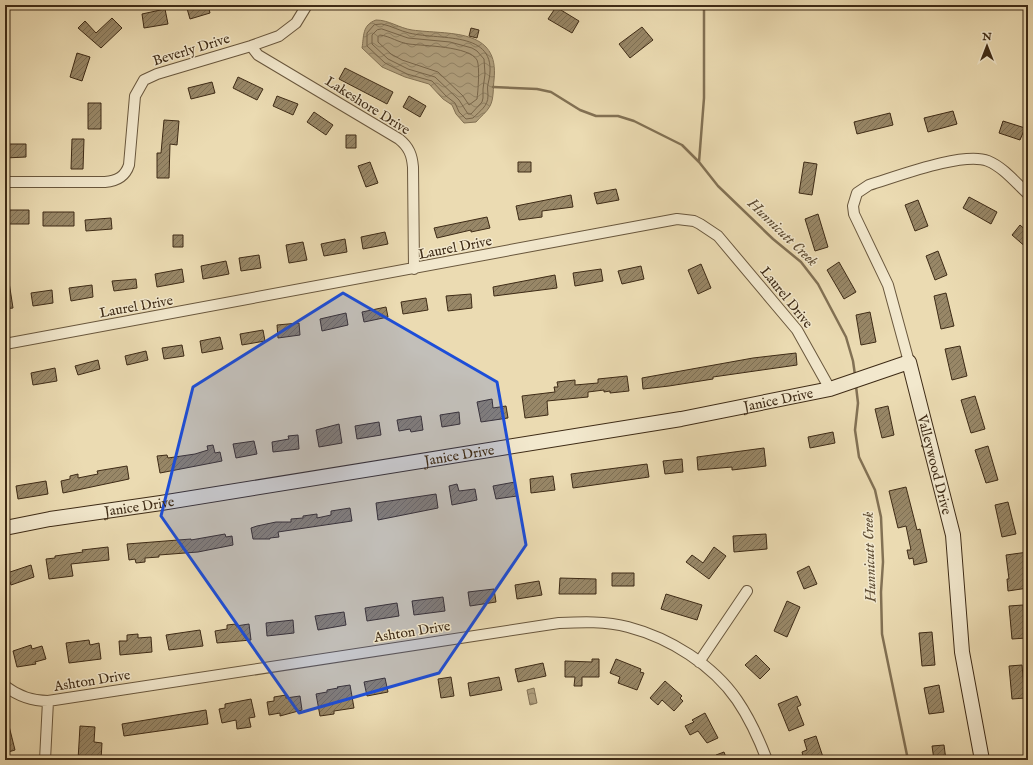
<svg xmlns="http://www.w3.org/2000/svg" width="1033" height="765" viewBox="0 0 1033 765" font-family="'IM FELL English',serif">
<defs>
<pattern id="water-waves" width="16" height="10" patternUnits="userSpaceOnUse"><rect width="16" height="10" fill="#b09f7d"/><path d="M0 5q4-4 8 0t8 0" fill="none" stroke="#918265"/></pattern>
<pattern id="building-hatch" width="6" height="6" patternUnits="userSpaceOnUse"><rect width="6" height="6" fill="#988767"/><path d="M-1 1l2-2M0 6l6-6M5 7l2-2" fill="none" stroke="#7d6f54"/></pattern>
</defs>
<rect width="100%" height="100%" fill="#ebdbb2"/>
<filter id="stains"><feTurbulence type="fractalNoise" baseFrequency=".005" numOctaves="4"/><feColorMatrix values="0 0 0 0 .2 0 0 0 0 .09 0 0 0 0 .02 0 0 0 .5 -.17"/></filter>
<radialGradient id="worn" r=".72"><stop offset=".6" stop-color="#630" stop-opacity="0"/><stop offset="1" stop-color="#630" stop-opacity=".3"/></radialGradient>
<path fill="url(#water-waves)" stroke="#827154" d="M376 20C389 20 399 28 412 30 448 35 500 27 494 80 493 87 494 99 490 106 487 112 480 117 476 122L464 123 456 114 452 105 443 99 429 84 405 77 382 67 362 48C364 36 362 25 376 20Z
M534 688 537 703 530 705 527 690Z"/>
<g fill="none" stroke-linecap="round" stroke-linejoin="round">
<path stroke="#77654a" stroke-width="1" d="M382 24C392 26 400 31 409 33 442 41 502 29 488 84 487 88 488 92 488 96 488 106 480 111 473 118L466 119 459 112 455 103 446 96 432 81 407 74 385 63 367 46V33L374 25Z
M382 29 408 38 450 42 472 48 477 51 484 59 485 74 483 89V98L482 102 471 114H468L459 100 435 77 408 69 388 59 372 44V35L377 30Z
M380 35C390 36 399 43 409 44 424 46 469 46 477 60 480 66 478 92 477 99L469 105 463 96 438 72 402 60 391 54 378 42V37Z"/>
<path stroke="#827154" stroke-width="2.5" d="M493 87 537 89 551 92 580 110 596 116H618L634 121 682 145 699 162 718 186 773 239 801 262 818 284 846 337 853 361 855 375
M699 162 704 98V5
M856 386 858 403 855 430 859 457 875 490 881 517 883 562 881 592 882 634 908 760"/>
</g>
<path fill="url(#building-hatch)" stroke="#3e2b16" d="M186 5H208L210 13 190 19Z
M556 7 579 21 572 33 548 19Z
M165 9 168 24 144 28 142 14Z
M112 18 122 28 101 48 78 28 85 21 96 33Z
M642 27 653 40 630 58 619 44Z
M471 28 479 30 477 38 469 36Z
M77 53 90 57 82 81 70 77Z
M345 68 393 92 387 104 339 79Z
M238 77 263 89 257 100 233 88Z
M212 82 215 93 191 99 188 88Z
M277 96 298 104 293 115 273 106Z
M409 96 426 106 420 117 403 107Z
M88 103H101V129H88Z
M953 111 957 124 928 132 924 118Z
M314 112 333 125 326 135 307 122Z
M890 113 893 125 857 134 854 122Z
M164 120 179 121 177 145 170 144 169 178H157V153H161Z
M1003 121 1025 128 1020 140 999 133Z
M346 135H356V148H346Z
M72 139H84L83 169H71Z
M5 144H26V157L5 158Z
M370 162 378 183 366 187 358 166Z
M518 162H531V172H518Z
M804 162 817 164 812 195 799 193Z
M616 189 619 200 597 204 594 193Z
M571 195 573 207 542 211V217L519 220 516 206Z
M969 197 997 212 991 224 963 208Z
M918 200 928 226 915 231 905 205Z
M5 210H29V224H5Z
M43 212H74V226H43Z
M818 214 828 247 815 251 805 219Z
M487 217 490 228 471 232V230L437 238 434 228Z
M111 218 112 229 86 231 85 220Z
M1020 225 1028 232V249L1012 235Z
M385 232 388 244 363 249 361 237Z
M173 235H183V247H173Z
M345 239 347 252 324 256 321 244Z
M303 242 307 260 289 263 286 245Z
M938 251 947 275 935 280 926 256Z
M259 255 261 268 241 271 239 258Z
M226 261 229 274 203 279 201 266Z
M839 262 856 292 844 299 827 270Z
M701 264 711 288 698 294 688 270Z
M641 266 644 279 622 284 618 271Z
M182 269 184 282 157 287 155 274Z
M601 269 603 281 575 286 573 273Z
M555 275 557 288 494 296 493 287Z
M136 279 137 288 114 291 112 281Z
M5 282H9L13 308 5 309Z
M92 285 93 297 71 301 69 288Z
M52 290 53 303 33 306 31 293Z
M946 293 954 326 941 329 934 296Z
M471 294 472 308 448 311 446 296Z
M426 298 428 310 403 314 401 302Z
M386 307 388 317 364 322 362 312Z
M870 312 876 342 861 345 856 315Z
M346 313 348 325 322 331 320 319Z
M299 323 300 335 278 338 277 325Z
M263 330 265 341 242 345 240 334Z
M220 337 223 349 202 353 200 341Z
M182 345 184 356 164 359 162 348Z
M960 346 967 376 952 380 945 349Z
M146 351 148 360 127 365 125 356Z
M796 353 797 365 713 377V379L669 386 643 389 642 378 753 358Z
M98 360 100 369 78 375 75 366Z
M55 368 57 381 33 385 31 373Z
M627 376 629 391 610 393V391L604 392V390L588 392V397L547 401 548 415 525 418 522 396 555 392 554 387H558L557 382 575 380V385L598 383V379Z
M975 396 985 429 971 433 961 400Z
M492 399 493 408 506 406 508 418 481 422 477 402Z
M888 406 894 435 882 438 875 409Z
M459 412 460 424 442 427 440 415Z
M421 416 423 430 411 432 410 429 399 431 397 420Z
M379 422 381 435 357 439 355 426Z
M339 424 342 443 319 447 316 430Z
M833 432 835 443 810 448 808 437Z
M298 435 299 449 273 452 272 442 289 439 288 436Z
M254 441 257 454 236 458 233 444Z
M213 445 215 453 220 452 222 461 160 473 157 456 167 455 168 458 195 454 208 450 207 446Z
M988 446 998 480 986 483 975 450Z
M764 448 766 466 732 470V467L698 470 697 457Z
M682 459 683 472 665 474 663 461Z
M647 464 649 477 573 488 571 474Z
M127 466 129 479 63 493 61 481 70 479V476L78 474V478L98 474 97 471Z
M553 476 555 490 531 493 530 479Z
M46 481 48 494 18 499 16 486Z
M515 482 517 496 496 499 493 486Z
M457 484 459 491 475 489 477 500 452 505 449 486Z
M906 487 917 530 920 529 927 562 914 565 913 558 909 559 907 550H911L906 526 898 528 889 491Z
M436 494 438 508 378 520 376 503Z
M1008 502 1016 534 1002 537 995 505Z
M350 508 352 521 278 532 279 537 270 538V539H253L251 528 257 526 276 522H291V519L303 518V516L317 514V518L331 515V511Z
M225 534 226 537 232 536 233 545 198 552 159 555V557L145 558V562L136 563 135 559 129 560 127 544 191 539V540Z
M766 534 767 549 734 552 733 536Z
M108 547 109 560 71 564 73 576 49 579 46 559 55 558V556L83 552 82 550Z
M714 547 726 556 709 579 686 562 692 555 703 563Z
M1028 552V588L1008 591 1007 579H1009L1006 555Z
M31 565 34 577 11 585 7 573Z
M809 566 817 584 804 589 797 572Z
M612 573H634V586H612Z
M560 578 596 579V594H559Z
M539 581 542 595 517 599 515 585Z
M494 589 496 602 470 606 468 592Z
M666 594 702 605 697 620 661 609Z
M443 597 445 611 414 615 412 601Z
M787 601 800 607 787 637 774 631Z
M397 603 399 616 367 621 365 608Z
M1023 605 1026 638 1012 639 1009 606Z
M344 612 346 625 318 630 315 616Z
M293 620 294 633 267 636 266 623Z
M236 624V626L249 624 251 640 217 643 215 631 227 629V625Z
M200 630 203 646 169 650 166 635Z
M932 632 935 665 922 666 919 633Z
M138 634V638L151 637 152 652 120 655 119 641H127V635Z
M89 640 90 645 99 643 101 659 69 663 66 643Z
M31 645 32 649 42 646 46 659 35 662 36 664 17 667 13 651Z
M756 655 770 669 760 679 745 665Z
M592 659H599V677H582V686H574L575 677H565V661L592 662Z
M616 659 641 669 640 672 644 673 637 690 618 683 620 677 610 673Z
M543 663 546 676 518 682 515 669Z
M1022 665 1025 698 1012 699 1009 666Z
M451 677 454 696 441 698 438 679Z
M499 677 502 690 470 696 468 683Z
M385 678 388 692 367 696 364 682Z
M665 681 682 696 680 698 683 701 674 711 662 700 658 705 650 698Z
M350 685 354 708 334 711V714L320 716 316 694 327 692V690L338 688 337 687Z
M939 685 944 712 929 714 924 688Z
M286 695V698L300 696 302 710 280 716V713L269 715 267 702 274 701V697Z
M797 696 801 705 797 707 804 725 789 731 778 704Z
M251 699 255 717 249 718 251 727 237 729 236 720 222 723 219 709 225 708V704Z
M206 710 208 724 124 736 122 724Z
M705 713 718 738 707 743 698 731 690 735 685 726 694 722 692 720Z
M5 722H8L15 750 5 753Z
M80 726 95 727 94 742 102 743 101 760H78Z
M816 736 824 760H804L802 752 807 750 804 740Z
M944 745 946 760H934L932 746Z
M724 752 727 760H718L716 755Z"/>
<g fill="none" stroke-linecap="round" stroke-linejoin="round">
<g stroke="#69573d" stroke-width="12">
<path id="street" d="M251 46 258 55 399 139C409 147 412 155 413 167L414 269
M5 182H105C117 181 125 177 129 165L135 96 144 80 157 74 251 46 279 36 296 23 307 5
M5 344 677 219 694 221 700 224 718 236 797 330 830 389
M909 362 888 285 854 214 853 206 857 193 869 185C896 177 963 151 988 161 1003 167 1016 183 1028 194
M699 662 747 591
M5 686C18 696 32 701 48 701L559 623C582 622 606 621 628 627 670 638 713 665 737 700 750 719 759 739 767 760
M45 760 48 701"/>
</g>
<g stroke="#3e2b16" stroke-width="16">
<g id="secondary">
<path id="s1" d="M5 528 50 519 161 503 681 419 830 389 909 362 953 535 962 652 982 760"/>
</g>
</g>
<use href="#street" stroke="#f2e8cd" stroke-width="10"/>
<use href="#secondary" stroke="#f2e8cd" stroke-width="14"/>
</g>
<path fill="#1d4ed8" fill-opacity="0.2" stroke="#1d4ed8" stroke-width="3" stroke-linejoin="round" d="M343 293 497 382 526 545 439 673 299 713 161 516 193 387Z"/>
<g text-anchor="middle" stroke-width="3" stroke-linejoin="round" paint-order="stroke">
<g font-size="14" fill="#3e2b16" stroke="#f2e8cd">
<text transform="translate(191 49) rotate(-17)" y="5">Beverly Drive</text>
<text transform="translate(368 105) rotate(32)" y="5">Lakeshore Drive</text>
<text transform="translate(455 247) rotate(-11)" y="5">Laurel Drive</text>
<text transform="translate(787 297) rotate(51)" y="5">Laurel Drive</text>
<text transform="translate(136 306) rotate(-10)" y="5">Laurel Drive</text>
<text dy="5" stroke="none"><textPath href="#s1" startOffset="784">Janice Drive</textPath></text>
<text dy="5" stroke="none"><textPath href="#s1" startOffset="460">Janice Drive</textPath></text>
<text dy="5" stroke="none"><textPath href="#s1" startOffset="1026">Valleywood Drive</textPath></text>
<text dy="5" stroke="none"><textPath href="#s1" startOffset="136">Janice Drive</textPath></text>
<text transform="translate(412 631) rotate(-9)" y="5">Ashton Drive</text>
<text transform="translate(92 680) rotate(-9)" y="5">Ashton Drive</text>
</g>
<g font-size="15" font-style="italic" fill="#604e35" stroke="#f2e8cd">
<text transform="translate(783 232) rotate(44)" y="5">Hunnicutt Creek</text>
<text transform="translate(869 557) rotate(-92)" y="5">Hunnicutt Creek</text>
</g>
</g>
<rect width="1033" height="765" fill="none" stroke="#ebdbb2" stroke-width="20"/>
<rect x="6" y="6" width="1021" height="753" fill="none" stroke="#3e2b16" stroke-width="2"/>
<rect x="10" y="10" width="1013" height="745" fill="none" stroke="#3e2b16"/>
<g transform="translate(987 46)" stroke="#f2e8cd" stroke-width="3" paint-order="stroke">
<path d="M0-3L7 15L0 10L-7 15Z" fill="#3e2b16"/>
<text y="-6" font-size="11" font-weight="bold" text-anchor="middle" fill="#3e2b16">N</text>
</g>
<rect width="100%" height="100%" filter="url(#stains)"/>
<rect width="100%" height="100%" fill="url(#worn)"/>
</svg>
